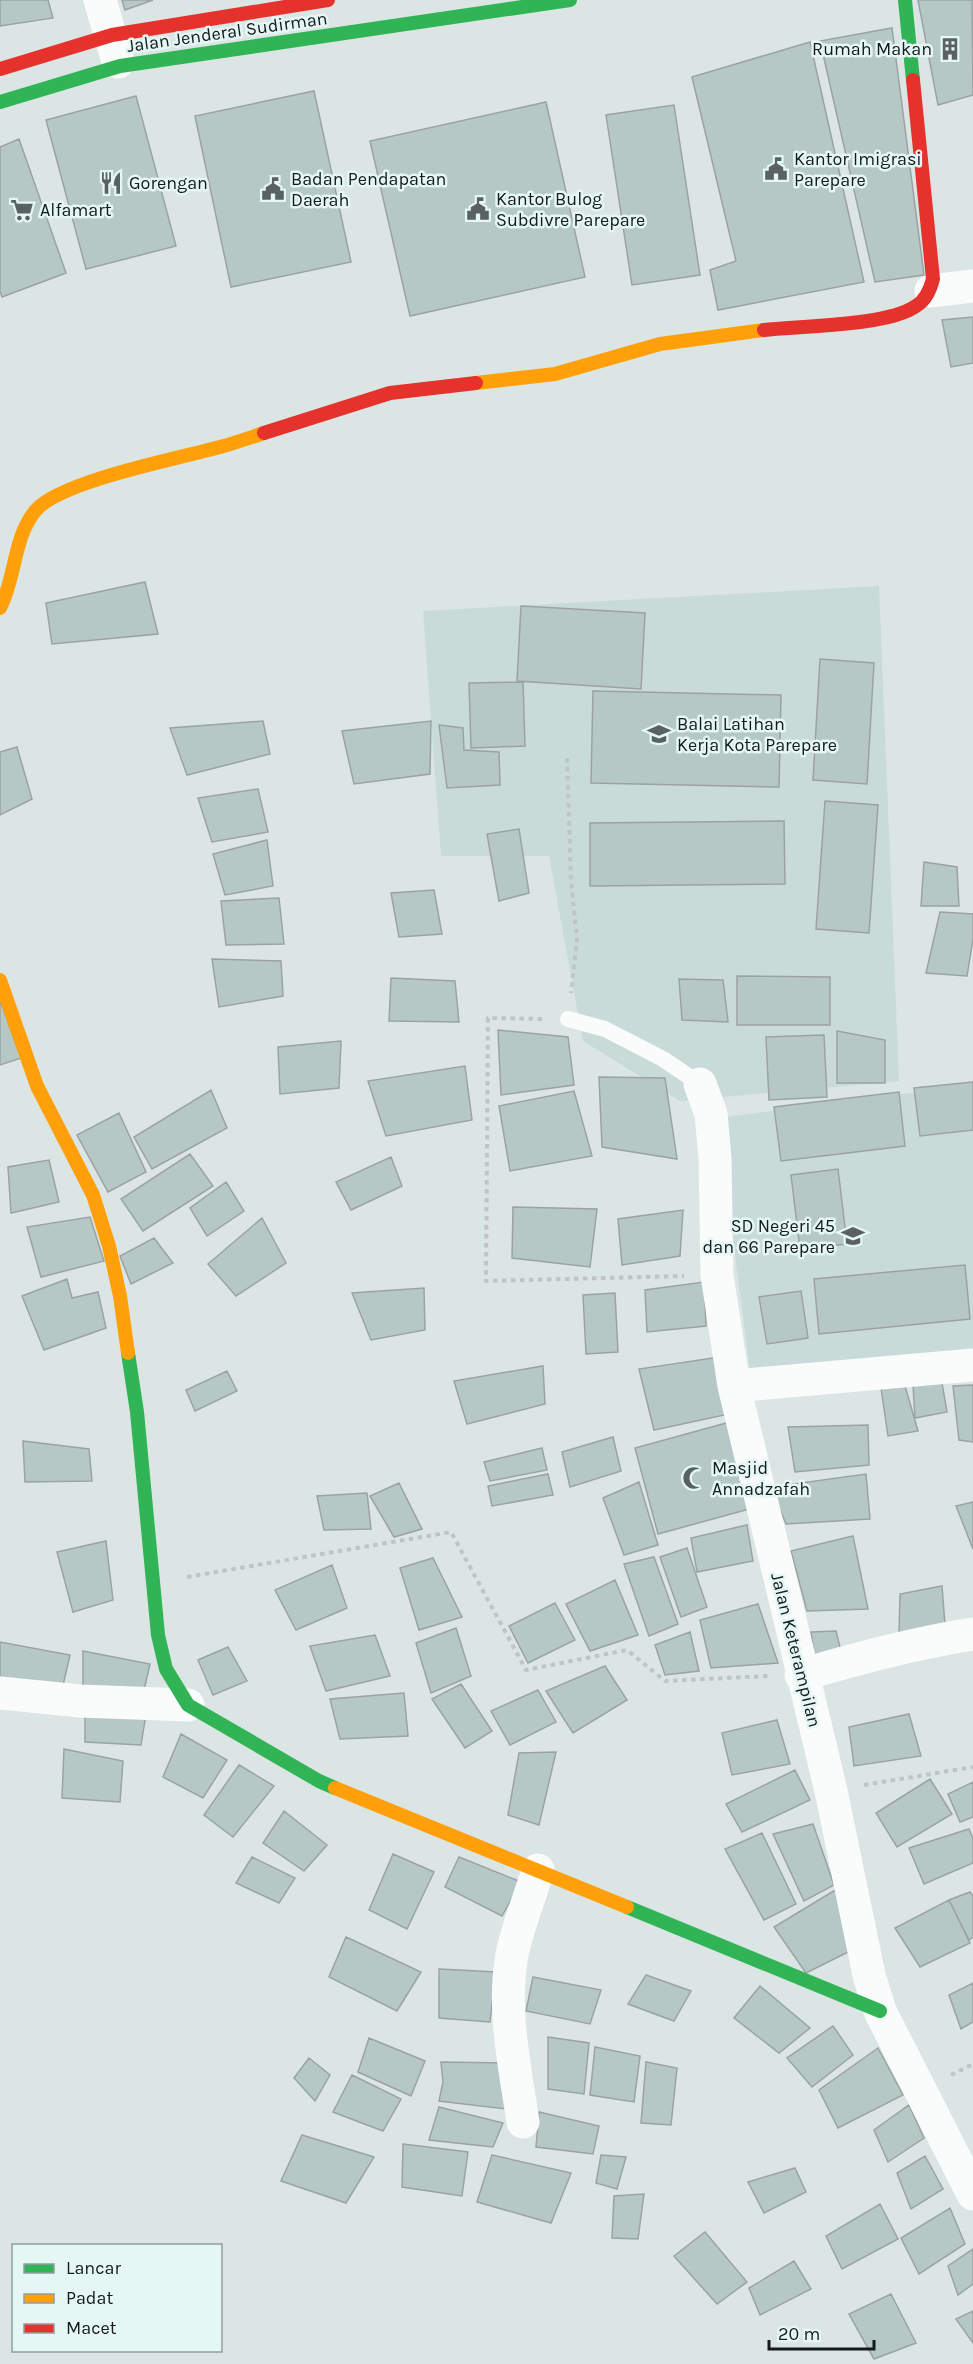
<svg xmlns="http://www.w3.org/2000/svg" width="973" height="2364" viewBox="0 0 973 2364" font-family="Karla,sans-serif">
<rect width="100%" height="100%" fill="#dbe5e4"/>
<path fill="#c8dbd9" d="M879 586 899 1081 680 1101 583 1041 549 856H441L423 611Z
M973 1085V1355L751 1378 717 1118Z"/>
<path fill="#b6c8c6" stroke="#9ba3a2" stroke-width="1.5" d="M0 0H48L53 18 0 26Z
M122 0H153L125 10Z
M918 0H972L973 95 938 105Z
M892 28 924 275 875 282 820 41Z
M810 42 864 282 718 310 710 270 736 261 692 77Z
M314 91 351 262 231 287 195 116Z
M136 96 176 246 86 269 46 120Z
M546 102 585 277 410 316 370 141Z
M674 105 700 275 632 285 606 115Z
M19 139 66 273 2 297 0 291V147Z
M973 317V363L951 367 942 320Z
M145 582 158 634 52 644 46 603Z
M521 606 645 613 641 689 517 681Z
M820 659 874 663 867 784 813 780Z
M523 682 525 746 471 748 469 683Z
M593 691 781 695 779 787 591 783Z
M263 721 270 754 187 775 170 728Z
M431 721 430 774 354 784 342 731Z
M439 725 463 728 464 750 499 752 500 785 447 788Z
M17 747 32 799 0 815V752Z
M258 789 268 832 212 842 198 798Z
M825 801 878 805 869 933 816 929Z
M784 821 785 884 590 886V823Z
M519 829 529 893 499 901 487 834Z
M267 840 273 886 225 895 213 854Z
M924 862 957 867 959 906H921Z
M434 890 442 934 399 937 391 893Z
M279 898 284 944 226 945 221 901Z
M940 912 973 914V939L967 976 926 973Z
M212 959 281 961 283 996 219 1007Z
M737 976 830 977V1025H737Z
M391 978 455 981 459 1022 389 1021Z
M679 979 723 980 728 1022 682 1020Z
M0 1000 21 1058 0 1065Z
M498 1030 568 1037 574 1085 501 1095Z
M837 1031 885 1040V1083H837Z
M824 1035 827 1097 769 1100 766 1037Z
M341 1041 339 1088 280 1094 278 1047Z
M465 1066 472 1120 386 1136 368 1081Z
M599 1077 665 1078 677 1159 602 1147Z
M973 1082V1130L920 1136 914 1088Z
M211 1090 227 1128 152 1169 134 1137Z
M574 1091 592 1156 510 1171 499 1106Z
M899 1092 905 1146 781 1161 774 1107Z
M119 1113 146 1172 108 1192 77 1135Z
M190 1154 213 1186 143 1231 121 1199Z
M391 1157 402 1186 351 1210 336 1182Z
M49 1160 59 1202 11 1213 8 1167Z
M838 1169 847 1244 800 1249 791 1175Z
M226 1182 244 1211 207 1236 190 1208Z
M513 1207 597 1209 590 1267 512 1258Z
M683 1210 680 1256 622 1265 618 1219Z
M90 1217 104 1261 41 1277 27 1227Z
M262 1218 286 1263 236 1296 208 1264Z
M154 1238 173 1263 131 1284 120 1256Z
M965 1265 970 1319 819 1334 814 1279Z
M67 1279 72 1298 98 1292 106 1328 44 1350 22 1296Z
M704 1282 706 1326 647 1332 645 1290Z
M424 1288 425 1330 371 1340 352 1293Z
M801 1291 808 1338 767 1344 759 1297Z
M615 1293 618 1352 586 1354 583 1295Z
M719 1357 729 1414 654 1430 639 1369Z
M543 1366 545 1404 467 1424 454 1381Z
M227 1371 237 1391 195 1411 186 1390Z
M942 1383 947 1412 915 1418 913 1385Z
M973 1385V1442L959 1440 953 1386Z
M905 1386 918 1431 888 1436 881 1388Z
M730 1422 753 1508 658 1534 635 1448Z
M868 1425 869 1465 795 1472 788 1427Z
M613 1437 621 1471 570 1487 562 1452Z
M23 1441 89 1449 92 1481 25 1482Z
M542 1448 547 1470 490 1481 484 1462Z
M548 1474 553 1495 492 1506 488 1486Z
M866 1474 870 1519 786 1524 771 1487Z
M639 1482 658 1545 624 1555 603 1498Z
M399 1483 422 1529 394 1537 370 1496Z
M367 1493 371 1529 324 1530 317 1496Z
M973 1502V1549L956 1506Z
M747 1525 753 1561 697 1572 691 1538Z
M853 1536 868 1609 807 1611 791 1551Z
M106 1541 113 1600 73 1612 57 1552Z
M687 1548 707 1607 681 1617 660 1557Z
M654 1557 678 1624 649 1636 624 1564Z
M433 1558 462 1617 419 1630 400 1568Z
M332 1565 347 1608 296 1630 275 1590Z
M615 1580 638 1635 590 1651 566 1604Z
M942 1586 945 1625 899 1636 900 1594Z
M555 1603 575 1640 528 1663 509 1626Z
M758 1604 778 1663 711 1668 700 1620Z
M456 1628 471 1676 431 1693 416 1643Z
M836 1631 841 1651 814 1654 811 1632Z
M690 1632 699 1671 665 1675 655 1645Z
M375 1635 390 1676 326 1691 310 1646Z
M0 1642 70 1655 61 1694 0 1687Z
M228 1647 247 1681 213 1695 198 1660Z
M83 1651 150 1664 143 1695 83 1686Z
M605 1666 627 1700 573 1733 546 1691Z
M461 1684 492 1731 465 1748 432 1699Z
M538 1690 556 1722 510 1745 491 1711Z
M404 1693 408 1736 340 1739 330 1699Z
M85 1707 147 1708 141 1745 85 1742Z
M909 1714 921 1756 854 1766 849 1727Z
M777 1720 790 1764 732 1775 722 1733Z
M181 1734 227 1760 203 1798 163 1777Z
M64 1749 123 1761 120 1802 62 1798Z
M556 1752 539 1825 508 1815 519 1753Z
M239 1765 274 1786 233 1837 204 1815Z
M795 1770 810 1800 742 1832 726 1804Z
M930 1779 952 1814 897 1847 876 1813Z
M973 1782V1817L960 1822 948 1794Z
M284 1811 327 1845 304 1871 263 1843Z
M813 1824 834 1885 804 1901 773 1834Z
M969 1829 973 1839V1863L924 1884 909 1848Z
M762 1833 796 1904 764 1920 725 1849Z
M393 1854 434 1872 407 1929 369 1910Z
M252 1857 295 1878 279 1903 236 1883Z
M459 1857 521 1882 502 1916 445 1887Z
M837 1889 856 1948 806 1973 774 1927Z
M970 1892 973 1896V1937L969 1940 949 1900Z
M949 1900 970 1943 920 1967 895 1928Z
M346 1937 421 1972 397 2011 329 1977Z
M439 1969 496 1972 490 2022 439 2018Z
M646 1975 691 1991 674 2021 628 2004Z
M533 1977 601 1990 590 2024 526 2011Z
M973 1983V2022L961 2029 949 1995Z
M760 1986 810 2028 779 2053 734 2018Z
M833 2026 853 2055 812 2087 787 2058Z
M548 2037 589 2043 584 2094 548 2089Z
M369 2038 425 2061 411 2096 358 2072Z
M595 2047 640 2056 634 2102 590 2095Z
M878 2048 903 2095 838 2128 819 2090Z
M309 2058 330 2075 315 2101 294 2078Z
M441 2062 507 2063 506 2109 439 2101 443 2082Z
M646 2062 677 2068 671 2125 641 2123Z
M352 2075 401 2099 383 2131 333 2112Z
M909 2105 924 2138 888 2162 874 2130Z
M439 2107 503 2123 493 2147 429 2140Z
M539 2112 599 2126 593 2154 536 2147Z
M302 2135 374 2157 346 2203 281 2181Z
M403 2144 468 2152 462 2196 402 2187Z
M492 2155 571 2173 551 2223 477 2202Z
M601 2155 626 2157 617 2189 596 2183Z
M925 2156 943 2189 911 2209 897 2173Z
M795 2168 806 2192 764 2213 748 2182Z
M644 2194 638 2239 612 2238 614 2196Z
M880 2204 898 2239 842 2269 826 2236Z
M950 2208 965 2244 919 2274 901 2238Z
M705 2232 747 2282 717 2304 674 2256Z
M973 2249V2284L958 2295 948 2266Z
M794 2261 811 2289 760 2315 749 2288Z
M891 2294 916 2343 874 2359 849 2314Z
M973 2311V2343L956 2319Z"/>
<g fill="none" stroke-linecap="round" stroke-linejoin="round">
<path stroke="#c1c4c4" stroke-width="4" stroke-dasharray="4.5 4.5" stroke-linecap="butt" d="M567 758 571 881 577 939 571 993
M542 1019 488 1018 486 1281 684 1276
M187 1577 451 1532 526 1670 627 1650 665 1681 768 1676
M864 1785 973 1767
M951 2075 973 2064"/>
<path stroke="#fafbfb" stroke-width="16" d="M568 1019 605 1029 663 1059 700 1084"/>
<path stroke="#fafbfb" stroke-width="33" d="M100 0 118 62
M931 291 973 286
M700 1084 711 1114 715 1158 717 1275 734 1386 831 1791 869 1975 880 2011 973 2194
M734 1386 973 1365
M801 1675C858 1658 914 1643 973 1634
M0 1693 80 1701 188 1705
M523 2122C515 2067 502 2010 512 1955 517 1927 530 1898 538 1870"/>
<path stroke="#30b455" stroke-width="14" d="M905 0 913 80
M0 102 120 66 570 0
M128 1353 137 1412 158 1635 166 1669 188 1705 319 1781 335 1788
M627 1907 880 2011"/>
<path stroke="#ff9f0a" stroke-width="14" d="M476 383 555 374 660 344 764 330
M0 608C16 578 13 537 36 510 61 481 180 458 220 447 235 443 249 438 264 433
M0 980 37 1086 93 1195 109 1246 120 1296 128 1353
M335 1788 627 1907"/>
<path stroke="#e5322d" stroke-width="14" d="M0 69 112 35 328 0
M764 330C801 326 888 326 916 306 926 300 930 290 933 279L913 80
M264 433 390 393 476 383"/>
</g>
<defs>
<g id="building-bare" transform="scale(1.8)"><path d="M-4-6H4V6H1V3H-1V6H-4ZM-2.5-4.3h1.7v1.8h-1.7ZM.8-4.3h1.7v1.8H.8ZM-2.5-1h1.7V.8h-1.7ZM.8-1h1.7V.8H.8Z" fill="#5a6261" stroke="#e4f7f5" stroke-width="2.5" paint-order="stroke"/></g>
<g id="civic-bare" transform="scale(1.8)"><path d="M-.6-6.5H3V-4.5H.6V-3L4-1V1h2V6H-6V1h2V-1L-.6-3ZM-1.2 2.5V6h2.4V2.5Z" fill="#5a6261" stroke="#e4f7f5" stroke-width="2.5" paint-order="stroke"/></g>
<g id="restaurant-bare" transform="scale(1.8)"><path d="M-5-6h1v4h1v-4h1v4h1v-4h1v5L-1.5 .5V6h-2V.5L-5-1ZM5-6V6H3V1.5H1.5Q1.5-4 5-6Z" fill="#5a6261" stroke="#e4f7f5" stroke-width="2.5" paint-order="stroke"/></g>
<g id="supermarket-bare" transform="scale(1.8)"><path d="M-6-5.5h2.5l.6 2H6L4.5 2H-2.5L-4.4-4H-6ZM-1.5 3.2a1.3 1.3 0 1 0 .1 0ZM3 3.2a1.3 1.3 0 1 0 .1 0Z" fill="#5a6261" stroke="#e4f7f5" stroke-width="2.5" paint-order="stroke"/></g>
<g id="university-bare" transform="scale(1.8)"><path d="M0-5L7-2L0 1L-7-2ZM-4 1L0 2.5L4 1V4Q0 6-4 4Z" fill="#5a6261" stroke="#e4f7f5" stroke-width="2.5" paint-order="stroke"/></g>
<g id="school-bare" transform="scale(1.8)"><path d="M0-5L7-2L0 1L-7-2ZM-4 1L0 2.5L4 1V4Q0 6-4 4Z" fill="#5a6261" stroke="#e4f7f5" stroke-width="2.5" paint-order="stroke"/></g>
<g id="mosque-bare" transform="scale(1.8)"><path d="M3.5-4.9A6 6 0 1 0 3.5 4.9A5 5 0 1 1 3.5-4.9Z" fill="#5a6261" stroke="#e4f7f5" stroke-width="2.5" paint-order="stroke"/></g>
</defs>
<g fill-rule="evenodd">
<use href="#building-bare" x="950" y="49"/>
<use href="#civic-bare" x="776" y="169"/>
<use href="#restaurant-bare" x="111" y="183"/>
<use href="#civic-bare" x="273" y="189"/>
<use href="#civic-bare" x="478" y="209"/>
<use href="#supermarket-bare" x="22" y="210"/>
<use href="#university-bare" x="659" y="734"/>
<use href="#school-bare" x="853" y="1236"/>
<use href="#mosque-bare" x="694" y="1478"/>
</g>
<g text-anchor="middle" stroke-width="5" stroke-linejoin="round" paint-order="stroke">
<g font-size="18" fill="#141b1a" stroke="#e4f7f5">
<text transform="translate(227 32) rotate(-8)" y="6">Jalan Jenderal Sudirman</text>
<text transform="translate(796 1650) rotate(76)" y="6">Jalan Keterampilan</text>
</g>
<g font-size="18" fill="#141b1a" stroke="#e4f7f5" text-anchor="start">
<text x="932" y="55" text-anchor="end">Rumah Makan</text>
<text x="794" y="165">Kantor Imigrasi<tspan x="794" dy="21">Parepare</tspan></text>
<text x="291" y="185">Badan Pendapatan<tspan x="291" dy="21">Daerah</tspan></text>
<text x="129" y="189">Gorengan</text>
<text x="496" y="205">Kantor Bulog<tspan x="496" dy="21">Subdivre Parepare</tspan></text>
<text x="40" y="216">Alfamart</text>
<text x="677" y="730">Balai Latihan<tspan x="677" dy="21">Kerja Kota Parepare</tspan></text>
<text x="835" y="1232" text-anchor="end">SD Negeri 45<tspan x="835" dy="21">dan 66 Parepare</tspan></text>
<text x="712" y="1474">Masjid<tspan x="712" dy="21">Annadzafah</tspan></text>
</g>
</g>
<rect x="12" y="2244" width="210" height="108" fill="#e4f7f5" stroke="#919f9d" stroke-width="1.5"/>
<rect x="24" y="2264" width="30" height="9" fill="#30b455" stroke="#919f9d" stroke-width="1.5"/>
<text x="66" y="2274" font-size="18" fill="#141b1a">Lancar</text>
<rect x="24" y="2294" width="30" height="9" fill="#ff9f0a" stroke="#919f9d" stroke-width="1.5"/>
<text x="66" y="2304" font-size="18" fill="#141b1a">Padat</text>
<rect x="24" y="2324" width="30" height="9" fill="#e5322d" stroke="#919f9d" stroke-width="1.5"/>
<text x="66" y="2334" font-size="18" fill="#141b1a">Macet</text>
<path d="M769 2340v9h105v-9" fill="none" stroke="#141b1a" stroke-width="3"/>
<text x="778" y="2340" font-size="18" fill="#141b1a" stroke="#e4f7f5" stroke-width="4.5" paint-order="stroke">20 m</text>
</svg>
